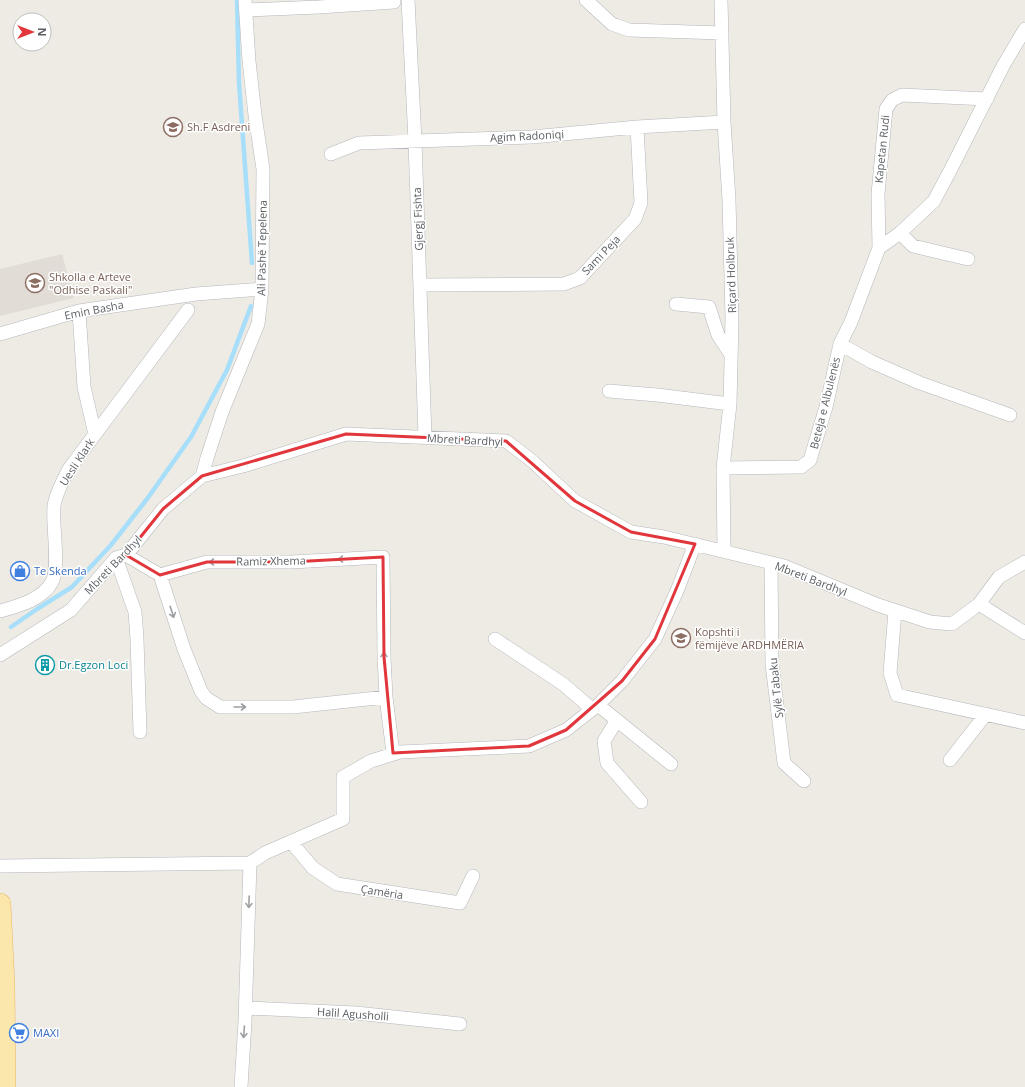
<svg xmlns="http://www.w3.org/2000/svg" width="1025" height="1087" viewBox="0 0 1025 1087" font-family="'Open Sans',sans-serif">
<rect width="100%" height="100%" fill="#eeebe4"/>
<path fill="#e1dcd5" d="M62 254 74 298 0 316V269Z"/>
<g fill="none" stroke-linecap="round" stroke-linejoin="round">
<path stroke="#a7dffb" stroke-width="4.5" d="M237 0 239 83 252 263
M11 627 37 609 72 587 111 545 147 499 191 437 227 370 251 306"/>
<g stroke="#b5b7bb" stroke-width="14">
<path id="street" d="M408 0 415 141 425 437
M586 0 612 24 629 30 722 33
M721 0 724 122 729 200 732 318 730 404 723 468 724 551
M246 10 319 7 394 2
M331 154 359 143 532 137 637 127 724 122
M900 233 913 246 968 259
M879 248 878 194 886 109 892 100 902 95 987 99
M421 285 564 284 580 278 635 219 641 203 637 127
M676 304 709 307 718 335 731 355
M79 311 84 387 94 430
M0 334 79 311 196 294 262 289
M840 344 872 362 920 383 1010 415
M609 391 657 395 730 404
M723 468 801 467 810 460 826 407 840 344 851 322 879 248 900 233 934 201 952 167 1003 66 1025 29
M202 476 207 458 222 412 258 324 262 289 263 169 255 115 249 61 245 0
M126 555 160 575 184 649 201 691 206 698 220 707H293L386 697
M116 558 135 612 137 639 140 732
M771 563 772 664 784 763 804 781
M160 575 207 562H291L383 557 384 657 386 697 393 753
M979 604 1025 633
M0 611C18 606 42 600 52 582 60 567 52 524 54 506 56 493 63 480 69 469L188 310
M895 611 890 673 897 695 1025 723
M495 639 563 684 592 709
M0 655 71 610 116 558 126 555 163 509 202 476 243 466 346 434 506 441 531 460 575 501 631 532 664 537 784 566 878 605 930 622 952 624 979 604 999 577 1025 562
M598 705 671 764
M617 720 604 741 607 763 641 802
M950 760 986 714
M291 842 313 868 337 884 460 903 473 876
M0 866 250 863 265 853 343 819V777L371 761 400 752 529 746 566 730 598 705 622 681 655 639 677 591 695 544
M246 1008 356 1013 460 1024
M241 1087 245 1021 250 863"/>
</g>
<g stroke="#ebb661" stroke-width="22">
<path id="primary" d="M0 904 4 984 5 1087"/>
</g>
<use href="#street" stroke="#fff" stroke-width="13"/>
<use href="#primary" stroke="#fbe6ac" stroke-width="21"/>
</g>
<defs><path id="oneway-shaft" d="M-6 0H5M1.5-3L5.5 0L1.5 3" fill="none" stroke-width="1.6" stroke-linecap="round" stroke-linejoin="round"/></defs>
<g stroke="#9da0a2">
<use href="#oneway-shaft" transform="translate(344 559) rotate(177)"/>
<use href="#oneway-shaft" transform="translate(215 562) rotate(180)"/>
<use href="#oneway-shaft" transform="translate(172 612) rotate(72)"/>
<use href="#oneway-shaft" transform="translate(384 658) rotate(-92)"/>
<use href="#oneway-shaft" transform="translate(240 707)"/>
<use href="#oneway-shaft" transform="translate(249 902) rotate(92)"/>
<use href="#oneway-shaft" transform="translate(244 1032) rotate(94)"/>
</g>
<path fill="none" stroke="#e1373c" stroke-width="3" stroke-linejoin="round" d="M346 434 506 441 575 501 631 532 695 544 655 639 622 681 566 730 529 746 393 753 384 657 383 557 291 562H207L160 575 126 555 163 509 202 476Z"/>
<defs>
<g id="school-ring" transform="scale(1)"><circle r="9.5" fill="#fff" stroke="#8d6e63" stroke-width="1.5"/><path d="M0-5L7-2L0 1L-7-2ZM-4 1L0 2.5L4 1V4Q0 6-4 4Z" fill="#8d6e63"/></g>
<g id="shop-ring" transform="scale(1)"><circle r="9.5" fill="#fff" stroke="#3f7fe0" stroke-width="1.5"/><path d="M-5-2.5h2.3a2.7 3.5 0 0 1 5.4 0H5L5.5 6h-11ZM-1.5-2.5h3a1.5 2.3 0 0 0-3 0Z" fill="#3f7fe0"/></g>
<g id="building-ring" transform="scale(1)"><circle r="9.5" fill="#fff" stroke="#0f9aa8" stroke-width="1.5"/><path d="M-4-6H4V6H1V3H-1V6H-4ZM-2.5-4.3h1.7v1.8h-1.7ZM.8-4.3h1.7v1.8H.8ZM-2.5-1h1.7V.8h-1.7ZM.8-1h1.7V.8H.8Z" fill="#0f9aa8"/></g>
<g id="supermarket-ring" transform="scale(1)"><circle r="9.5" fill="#fff" stroke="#3f7fe0" stroke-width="1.5"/><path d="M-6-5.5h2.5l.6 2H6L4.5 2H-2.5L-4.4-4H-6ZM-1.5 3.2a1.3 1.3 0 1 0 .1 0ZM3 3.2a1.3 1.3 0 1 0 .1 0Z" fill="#3f7fe0"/></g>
</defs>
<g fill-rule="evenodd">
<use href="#school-ring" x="173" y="127"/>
<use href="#school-ring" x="35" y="283"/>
<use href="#shop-ring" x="20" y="571"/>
<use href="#school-ring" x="681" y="638"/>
<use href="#building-ring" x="45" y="665"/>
<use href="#supermarket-ring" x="19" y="1033"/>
</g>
<g text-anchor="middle" stroke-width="3" stroke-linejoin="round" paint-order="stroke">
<g font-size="11" fill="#785e54" stroke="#fff" text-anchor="start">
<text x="187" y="131">Sh.F Asdreni</text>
<text x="49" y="281">Shkolla e Arteve<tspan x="49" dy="13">"Odhise Paskali"</tspan></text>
<text x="695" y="636">Kopshti i<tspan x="695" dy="13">fëmijëve ARDHMËRIA</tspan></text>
</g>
<g font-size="11" fill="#5c6064" stroke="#fff">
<text transform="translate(527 136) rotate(-3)" y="4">Agim Radoniqi</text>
<text transform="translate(882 149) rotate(-84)" y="4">Kapetan Rudi</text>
<text transform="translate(418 219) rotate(-92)" y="4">Gjergj Fishta</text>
<text transform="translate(262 248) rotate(-89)" y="4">Ali Pashë Tepelena</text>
<text transform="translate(601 255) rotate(-46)" y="4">Sami Peja</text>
<text transform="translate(731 275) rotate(-92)" y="4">Riçard Holbruk</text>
<text transform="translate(94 310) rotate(-11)" y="4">Emin Basha</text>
<text transform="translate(825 403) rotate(-76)" y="4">Beteja e Albulenës</text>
<text transform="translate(465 440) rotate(3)" y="4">Mbreti Bardhyl</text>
<text transform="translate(77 462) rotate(-57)" y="4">Uesli Klark</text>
<text transform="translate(271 561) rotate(-1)" y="4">Ramiz Xhema</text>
<text transform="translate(113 565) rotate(-46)" y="4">Mbreti Bardhyl</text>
<text transform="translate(811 579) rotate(21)" y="4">Mbreti Bardhyl</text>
<text transform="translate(776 688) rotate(-96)" y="4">Sylë Tabaku</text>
<text transform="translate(382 892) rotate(9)" y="4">Çamëria</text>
<text transform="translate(353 1014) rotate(4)" y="4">Halil Agusholli</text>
</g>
<g font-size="11" fill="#366cbe" stroke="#fff" text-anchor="start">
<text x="34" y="575">Te Skenda</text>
<text x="33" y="1037">MAXI</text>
</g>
<g font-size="11" fill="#0d838f" stroke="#fff" text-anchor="start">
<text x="59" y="669">Dr.Egzon Loci</text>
</g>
</g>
<g transform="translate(32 32) rotate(90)"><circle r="19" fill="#ffffff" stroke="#bebfc1"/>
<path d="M0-3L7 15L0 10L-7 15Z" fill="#e1373c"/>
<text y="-6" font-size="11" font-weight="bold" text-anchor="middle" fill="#5c6064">N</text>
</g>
</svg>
